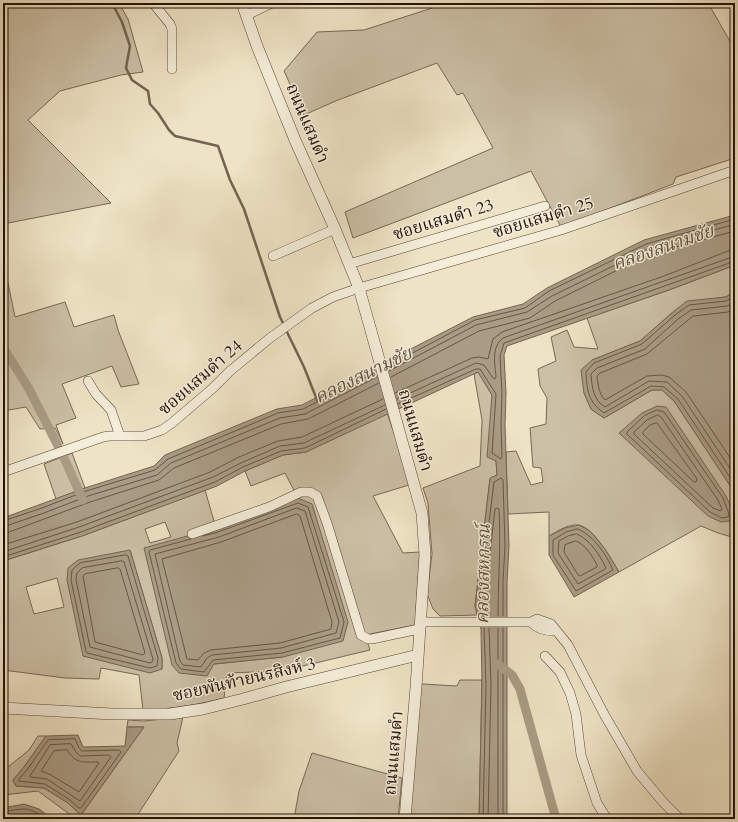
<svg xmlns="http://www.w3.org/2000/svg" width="738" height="822" viewBox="0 0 738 822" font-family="Cardo,'Noto Serif Thai',serif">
<rect width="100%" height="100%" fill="#eee3c5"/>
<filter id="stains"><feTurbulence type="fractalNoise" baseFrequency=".005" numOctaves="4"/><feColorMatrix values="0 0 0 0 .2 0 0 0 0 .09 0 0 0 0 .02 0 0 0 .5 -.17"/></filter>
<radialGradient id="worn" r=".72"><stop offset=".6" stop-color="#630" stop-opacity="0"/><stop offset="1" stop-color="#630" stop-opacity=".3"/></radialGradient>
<path fill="#cbbfa5" stroke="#776856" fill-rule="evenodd" d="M3 3H119L128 19 143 72 121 75 60 91 28 120 111 203 3 224Z
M442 3H708L735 50V158L676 177 673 184 561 227 531 171 353 238 345 212 493 148 463 93 457 95 437 63 338 100 304 115 284 71 317 32 364 30 432 8Z
M3 259 15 317 65 302 74 327 114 315 118 330 139 384 121 387 112 366 62 384 76 418 56 425 63 444 55 428 40 429 26 407 3 411V381L5 376 3 373Z
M735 265V291L726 297 687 302 673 312 640 341 592 360 584 393 591 409 604 418 652 390H662L674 401 735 493V538L718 533 701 526 619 572C612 560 593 526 578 525 568 524 558 531 549 536V512L508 514 506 452 516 451 531 485 543 482 541 468 533 467 530 428 546 424 547 398 540 386 538 369 556 361 551 337 567 330 574 347 598 349 587 318 669 290Z
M478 372 492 395 497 476 490 479 475 606 477 615 440 616 433 609 427 594 432 554 428 503 423 488 480 466 482 420 474 374Z
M387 413 401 453 409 485 373 496 403 553 420 552 415 625 365 635 370 650 282 671 227 673 224 698C197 705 171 709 143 710L139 675 101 668 99 679 65 678 3 670V561L82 536 205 490 216 528 214 664 283 657 298 498 285 473 251 486 245 471 283 455 306 452ZM165 522 171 537 150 543 145 529ZM130 550 162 658V669L83 656ZM57 578 64 607 34 614 26 587Z
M72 453 85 488 56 499 44 464Z
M460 680H482L479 819H409L420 685 423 684 457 686Z
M183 717 177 743 179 751 135 819H76L38 791 3 795V771L29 750 38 736H46L24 767 13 780 16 786 44 788 68 803 81 815 144 727H127L128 720 144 721Z
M312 753 402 778 398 819H294L299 791Z"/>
<path fill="#a99b84" stroke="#736352" d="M735 215V265L669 290 507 346 504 355 506 393 505 425 509 546 507 582V819H479L482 683 481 629 475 606 490 478 497 475 496 461 487 457 492 395 478 372 306 452 283 455 245 471 217 486 82 536 3 561V518L85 488 154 466 165 455 277 409 302 405 473 317 523 304 547 288 644 240Z
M735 291V493L674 401 662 390H652L604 418 591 409 584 393 581 370 592 360 640 341 673 312 687 301 726 297Z
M657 406 666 407 726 496 734 514 731 521 721 522 708 516 619 433 642 413Z
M298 498 312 504 348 622 343 641 283 657 214 664 207 676 179 673 172 665 144 548 216 528Z
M579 525 590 531 605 549 619 572 574 597 549 555V536L565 528Z
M130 550 162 658V669L150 673 83 656 67 580 68 568 78 560Z
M127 727H144L81 815 68 803 44 788 16 786 13 780 24 767 46 736 78 735 83 747 125 746Z
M24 804 39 809 52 819H3V808Z"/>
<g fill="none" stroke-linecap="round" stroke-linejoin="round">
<path stroke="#665646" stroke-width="1" d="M735 296 726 301 689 305 675 315 642 344 594 363 586 372C587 390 588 402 604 413L651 386 664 387 678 399 735 485
M735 302 727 306 691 310 678 319 645 349 597 368 591 374C592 387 593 400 605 407L649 381 667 382 682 396 735 476
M735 309 728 312 693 316 647 354 600 373 597 376C598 385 599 394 605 400L647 376 662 375 669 377 686 392 735 465
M388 366 475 320 525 308 549 291 646 244 735 219
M389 371 476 325 527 312 552 296 648 249 735 224
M391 377 479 331 530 318 555 301 650 254 735 231
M395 393 472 358 479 357 488 359 493 339 502 332 664 276 728 251 735 250
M397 399 476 363 484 365 493 378 495 379 496 377C495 364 491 347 503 338L735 256
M398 404 476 369H480L496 394 492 453 501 459 502 457 501 425 502 393 500 356 504 343 735 261
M657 410 664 412 723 498 729 514 728 517 722 518 710 512 627 434V432L644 416Z
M658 415 661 417 718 500 722 509 721 511 713 508 634 434V432L647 420Z
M657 423 697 479 696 482H694L643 434V432L650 425Z
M297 508 305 511 339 622 336 633 281 648 212 655 207 658 201 667 183 665 180 661 155 554 219 537Z
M297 514 300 516 332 622 331 629 280 643 211 650 204 653 198 660 187 659 162 559 221 542Z
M3 521 42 508 86 491 155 470 168 459 278 413 303 409 376 372
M3 527 44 513 88 496 157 475 171 463 280 418 305 414 377 377
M578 529C594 536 606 554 613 570L576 591 553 555V540L566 532Z
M3 533 9 532 90 502 159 480 174 468 281 424 308 419 379 383
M577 534C590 540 600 555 606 568L605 569 578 584 558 553 559 541 568 536Z
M191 539 150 550 149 552 176 663 181 669 204 672 213 660 282 653 340 638 344 622 308 507 298 503 218 532 203 536
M576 541C585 544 593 557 597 565V567L580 576 578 575 564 552 565 545Z
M3 545 77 522 210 472 239 457 278 441 302 437 383 399
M3 552 79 527 213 477 241 463 280 446 304 443 385 405
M126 555 128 556 158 658 157 666 150 668 87 653 86 651 71 580 72 570 80 563Z
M3 557 81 532 215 482 243 467 281 451 305 448 386 409
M122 561 124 562 153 659 152 662 150 663 90 647 76 580 77 573 82 568Z
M118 568 120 569 145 653 143 655 95 642 83 576 85 574Z
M482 616 479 605 494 482 501 478 503 480 505 546 503 582V616
M487 616 484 605 495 509 497 508 499 509C501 545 498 581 498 616
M498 628V819
M503 628V819
M75 739 79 748 82 751 119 750 121 752 81 808H79L70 800 45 784 19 781V779L27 770 48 740Z
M71 744 76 752 80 756 109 755 111 757 80 801 47 779 31 777 30 776 50 745Z
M67 750C76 764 82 762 97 762L99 763 79 792 51 775 41 771 54 751Z
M3 811C24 810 26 804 45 819
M483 819 486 684 484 628
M488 819 491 684 489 628"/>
<path stroke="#736352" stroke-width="2.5" d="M112 3 122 22 130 46 126 68 132 80 148 91 150 104 158 113 169 130 175 136 218 146 230 180 244 209 280 317 284 325
M286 330 304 367 317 400"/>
<path stroke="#a99b84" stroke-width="9" d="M3 347 29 389 58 446
M64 458 83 500
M498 664 512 675 520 689 556 819"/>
<g stroke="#564536" stroke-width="10">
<path id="minor" d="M153 3 170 24 172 29V69
M247 15 272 3
M273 256 335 229
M349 264 545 206
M88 381 96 394 111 410 120 436
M3 472 103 437 109 436H144L162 430 172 423 213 388 230 371 270 338 312 308 333 297 359 288 561 230 735 170
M192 534 269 507 301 492H310L317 496 327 523 361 635 368 639H372L419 629
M420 622H531L537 619 551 624 568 645 604 714 637 771 663 802 680 819
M531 622C537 629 546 631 555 631
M545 656 560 672 570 693 576 714 581 755 597 803 607 819"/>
</g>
<g stroke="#564536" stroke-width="12">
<path id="tertiary" d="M242 3 257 46 295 140 335 229 359 288 422 513 425 555 416 687 405 819
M3 708 112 714H170L203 709 243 699 286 687 418 655"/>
</g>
<use href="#minor" stroke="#f4edd9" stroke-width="9"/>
<use href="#tertiary" stroke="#f4edd9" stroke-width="11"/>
</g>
<g text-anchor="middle" stroke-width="3" stroke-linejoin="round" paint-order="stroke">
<g font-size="17" fill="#231007" stroke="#f4edd9">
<text transform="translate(308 123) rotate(67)" y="6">ถนนแสมดำ</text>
<text transform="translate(543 217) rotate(-17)" y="6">ซอยแสมดำ 25</text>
<text transform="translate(443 219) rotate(-17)" y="6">ซอยแสมดำ 23</text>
<text transform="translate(200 377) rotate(-41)" y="6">ซอยแสมดำ 24</text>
<text transform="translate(416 430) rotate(74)" y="6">ถนนแสมดำ</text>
<text transform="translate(244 679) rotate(-13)" y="6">ซอยพันท้ายนรสิงห์ 3</text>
<text transform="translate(393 753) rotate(-85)" y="6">ถนนแสมดำ</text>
</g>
<g font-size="18" font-style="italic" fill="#5f4f3f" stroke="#f4edd9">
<text transform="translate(663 247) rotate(-19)" y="6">คลองสนามชัย</text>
<text transform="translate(363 375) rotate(-26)" y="6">คลองสนามชัย</text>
<text transform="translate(483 574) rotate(-89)" y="6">คลองสหกรณ์</text>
</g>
</g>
<rect width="738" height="822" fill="none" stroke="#eee3c5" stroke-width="16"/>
<rect x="4" y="4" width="730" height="814" fill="none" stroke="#231007" stroke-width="2"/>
<rect x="8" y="8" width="722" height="806" fill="none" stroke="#231007"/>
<rect width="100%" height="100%" filter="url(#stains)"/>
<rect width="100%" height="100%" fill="url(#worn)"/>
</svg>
